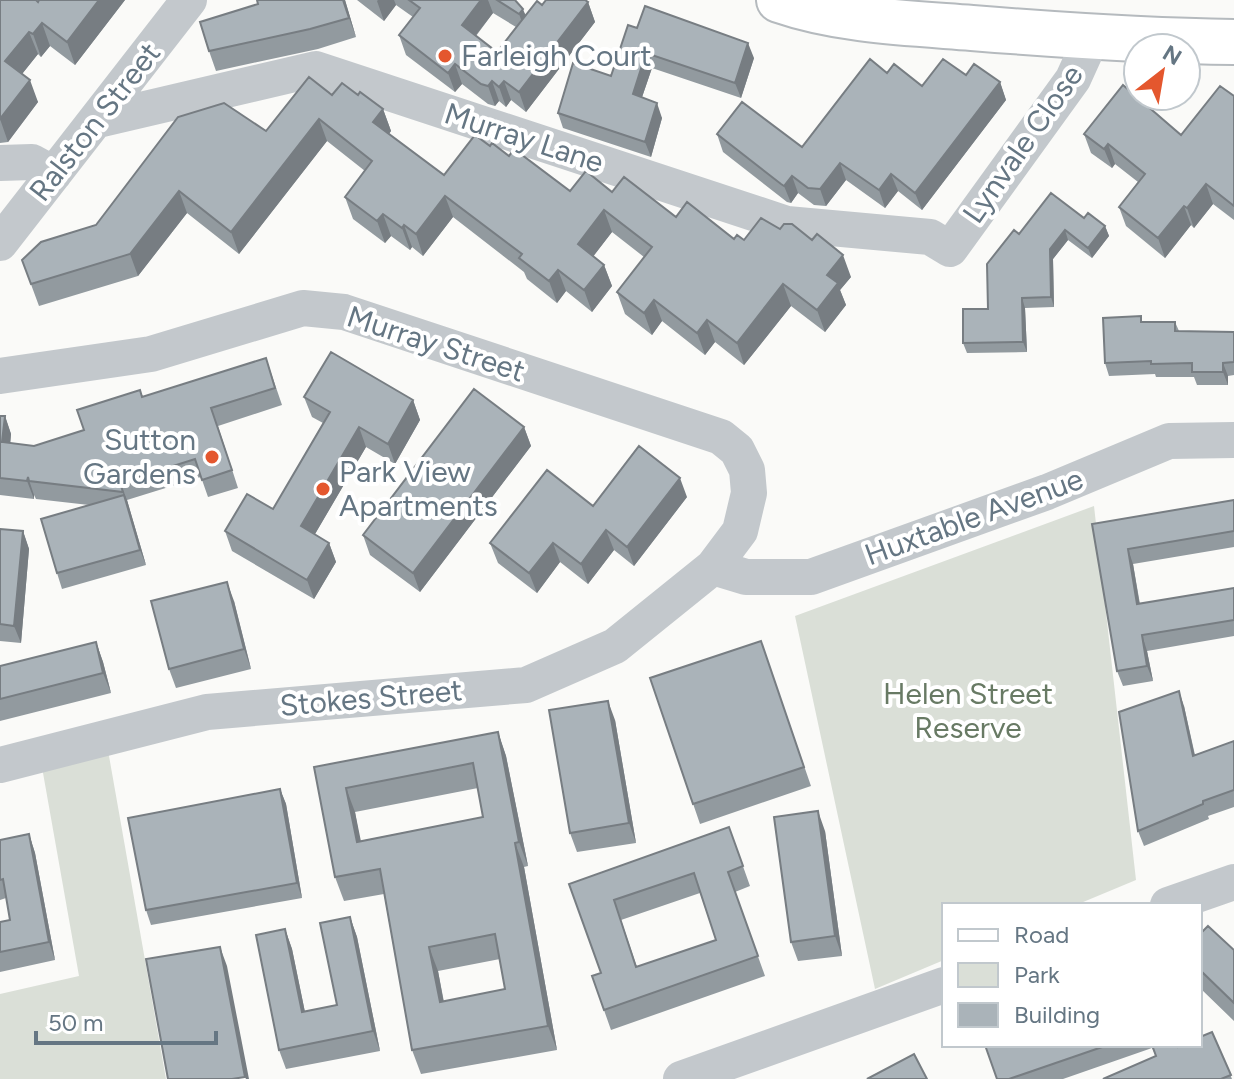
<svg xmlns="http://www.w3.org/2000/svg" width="1234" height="1079" viewBox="0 0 1234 1079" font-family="Figtree,sans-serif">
<rect width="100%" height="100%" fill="#fafaf8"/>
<path fill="#dadfd7" d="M1094 506 1136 880 1076 905H944V960L875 989 795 616Z
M106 739 166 1079H0V994L79 976 40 756Z"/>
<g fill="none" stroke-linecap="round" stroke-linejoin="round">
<g stroke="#b5babe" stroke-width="48">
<path id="major" d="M779 0C840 21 907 23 972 28 1059 35 1146 41 1234 42"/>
</g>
<path stroke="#c3c8cc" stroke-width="36" d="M98 120 316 69 787 224 930 237 950 249 1073 79 1092 37
M0 163 32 162 54 174
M0 243 189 0
M0 376 151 354 303 308 344 312 721 437 737 450 747 470 749 493 740 531 713 567 615 646 526 685 207 712 0 765
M713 567 746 577H811L1047 492 1169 441 1234 440
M1168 905 1234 882
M681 1079 944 985"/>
<use href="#major" stroke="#fff" stroke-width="44"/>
</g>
<path fill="#929a9f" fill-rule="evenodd" d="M0 0 38 2 125 0 75 65 50 46 41 57 38 54 22 74 38 102 8 142 0 143Z
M345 0 356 37 318 49 216 71 209 51 258 4Z
M357 0H515L526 15 542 5 588 2 595 22 526 112 511 100 506 107 499 101 495 106 488 104 462 84 455 92 406 55 399 35 413 17 396 5 384 21ZM493 13 516 27 497 52 476 36Z
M628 25 754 58 741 98 652 68 642 97 662 118 651 157 563 128 558 113 611 76Z
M887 73 922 86 966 75 1000 82 1006 100 922 210 898 191 885 208 846 180 826 206 814 205 798 193 791 203 787 202 723 152 717 134 802 147Z
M332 95H358L383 109 391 131 389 134 444 175 490 146 570 191 612 192 734 239 744 240 851 277 840 290 846 305 825 332 791 306 744 365 715 342 705 355 662 321 652 335 625 314 617 292 644 257 612 232 593 256 604 265 612 286 592 312 566 291 557 303 527 279 524 272 453 217 423 256 412 247 410 250 391 236 385 243 353 219 345 197 365 171 327 141 239 254 187 213 138 276 39 306 22 260 96 225Z
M1234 96V220L1213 204 1194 228 1191 225 1165 258 1126 226 1119 207 1138 182 1115 164 1112 168 1091 153 1084 134 1181 135Z
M1084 218 1105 226 1109 236 1092 258 1068 240 1053 259 1054 307 1025 308 1027 352 967 353 963 343 988 309 1019 234Z
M1143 322H1175L1179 331 1234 332V375L1228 376V385H1197L1194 377H1156L1155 374 1109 376 1105 363Z
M266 358 282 405 218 426 238 488 208 497 201 477 127 500 146 565 62 589 57 573 89 505 36 499 34 495V499L0 495V416H5L11 434 10 443 34 446 84 430 142 397Z
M304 397 413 400 420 420 395 464 366 447 315 534 329 543 336 562 314 599 232 551 225 531 273 509 323 423 312 417Z
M524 427 531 446 420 592 370 555 363 535Z
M687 497 634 566 614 550 588 584 560 562 537 593 498 563 490 543 593 506Z
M1234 500V547L1133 564 1140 604 1234 588V636L1147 651 1153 681 1123 686 1117 671 1092 524Z
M0 529 23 531 29 549 21 643 0 641Z
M234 601 251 669 176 688 169 669Z
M761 641 811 786 700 824 650 678Z
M96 642 103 662 111 693 0 721V666Z
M1184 706 1195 755 1234 741V807L1208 816 1209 819 1144 846 1138 831Z
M615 720 636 843 577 852 570 833Z
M498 732 506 756 528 866 524 867 557 1050 421 1074 412 1050 384 894 344 901 335 877 314 767ZM478 788 483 817 360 841 355 812ZM500 959 505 989 444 1002 438 971Z
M280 789 286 804 302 898 151 925 146 910Z
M729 827 750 886 735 892 765 976 611 1030 592 976 601 973 569 884ZM700 893 716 940 637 967 621 920Z
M825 831 842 956 798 961 791 942Z
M29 834 35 853 55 960 0 972V922L10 920 6 898 0 900V840Z
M350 917 357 937 380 1051 286 1069 279 1050 285 929 292 949 305 1012 337 1005Z
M1200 934 1234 950V1021L1200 988Z
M1212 1032 1232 1079H1103L1156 1056 1152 1048 1063 1079H997L985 1045H1177L1178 1047Z"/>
<path fill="#777d82" d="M99 0H125L75 65 67 42Z
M343 0H345L356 37 349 18Z
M378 0H394L396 5 384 21 377 1Z
M481 0H488L493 13 469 44 462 25Z
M588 2 595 22 526 112 519 92Z
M523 9 530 28 526 33 519 14Z
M42 23 50 46 41 57 33 34Z
M29 32 38 54 14 84 5 61Z
M748 43 754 58 741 98 735 83Z
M646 53 652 68 638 109 633 94Z
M455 64 462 84 455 92 448 73Z
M30 80 38 102 8 142 0 119Z
M492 81 499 101 495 106 488 86Z
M504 81 511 100 506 107 499 87Z
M1000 82 1006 100 922 210 915 193Z
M657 103 662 118 651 157 645 142Z
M383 109 391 131 381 144 373 122Z
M319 119 327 141 239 254 231 232Z
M1108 144 1115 164 1112 168 1104 149Z
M840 163 846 180 826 206 820 189Z
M891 174 898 191 885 208 879 190Z
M792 176 798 193 791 203 784 186Z
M1206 184 1213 204 1194 228 1187 208Z
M179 191 187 213 138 276 130 254Z
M445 196 453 217 423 256 416 234Z
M1184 206 1191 225 1165 258 1158 238Z
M604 210 612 232 586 266 578 244Z
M383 214 391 236 385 243 377 221Z
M404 225 412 247 410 250 402 228Z
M1105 226 1109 236 1092 258 1088 248Z
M1065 230 1068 240 1053 259 1054 307 1051 297 1050 249Z
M843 255 851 277 840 290 846 305 825 332 817 310 827 275Z
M604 265 612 286 592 312 584 290Z
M558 270 566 291 557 303 549 281Z
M783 284 791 306 744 365 737 343Z
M1022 298 1025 308 1027 352 1023 342Z
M654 300 662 321 652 335 644 313Z
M707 320 715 342 705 355 697 333Z
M1223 363 1228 376V385L1223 372Z
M413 400 420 420 395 464 388 444Z
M5 416 11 434 9 460 2 442Z
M359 427 366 447 308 546 301 526Z
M524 427 531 446 420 592 413 573Z
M28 477 34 495V499L27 481Z
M680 478 687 497 634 566 627 547Z
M120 483 127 500 146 565 140 550Z
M606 530 614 550 588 584 581 564Z
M23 531 29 549 21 643 14 626Z
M329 543 336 562 314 599 307 580Z
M553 543 560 562 537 593 529 573Z
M1128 549 1133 564 1142 619 1137 604Z
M227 582 234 601 251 669 244 649Z
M1142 635 1147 651 1153 681 1147 666Z
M96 642 103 662 111 693 103 673Z
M1179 691 1184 706 1198 771 1193 756Z
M608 701 615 720 636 843 629 823Z
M498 732 506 756 528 866 519 842Z
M346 788 355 812 366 866 357 842Z
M280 789 286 804 302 898 297 883Z
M818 811 825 831 842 956 835 936Z
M29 834 35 853 55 960 49 942Z
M515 843 524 867 557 1050 548 1026Z
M350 917 357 937 380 1051 373 1031Z
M285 929 292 949 309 1032 302 1012Z
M220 947 227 966 249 1079H246L245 1077Z
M429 947 438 971 448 1026 440 1002Z"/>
<path fill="#aab3b9" stroke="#777d82" stroke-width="2" fill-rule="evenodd" d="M0 0H36L38 2 39 0H99L67 42 42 23 33 34 29 32 5 61 30 80 0 119Z
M257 0H343L349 18 310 29 209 51 200 22 258 4Z
M409 0H481L462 25 497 52 537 1 542 5 546 0H585L588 2 519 92 504 81 499 87 492 81 488 86 481 84 455 64 448 73 399 35 420 8Z
M497 0H515L523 9 519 14Z
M645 6 748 43 735 83 646 53 633 94 657 103 645 142 558 113 573 63 611 76 628 25 637 28Z
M870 59 887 73 894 64 922 86 943 59 966 75 974 64 1000 82 915 193 891 174 879 190 840 163 820 189 808 188 792 176 784 186 781 184 717 134 742 102 802 147Z
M309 77 332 95 342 83 358 95 360 92 383 109 373 122 444 175 475 135 490 146 492 143 509 156 514 149 570 191 586 171 612 192 624 177 676 217 687 202 734 239 737 235 744 240 761 218 780 229 784 224H792L812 240 817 234 843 255 827 275 838 283 817 310 783 284 737 343 707 320 697 333 654 300 644 313 617 292 652 247 604 210 578 244 604 265 584 290 558 270 549 281 519 258 522 254 445 196 416 234 404 225 402 228 383 214 377 221 345 197 372 161 319 119 231 232 179 191 130 254 31 284 22 260 41 242 96 225 178 117 224 103 266 131Z
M1123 85 1181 135 1220 86 1234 96V206L1206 184 1187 208 1184 206 1158 238 1119 207 1145 174 1108 144 1104 149 1084 134Z
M1051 193 1084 218 1088 213 1105 226 1088 248 1065 230 1050 249 1051 297 1022 298 1023 342 963 343V309H988L987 264 1014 230 1019 234Z
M1141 316V322H1175V331L1234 332V362L1223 363V372H1192V363L1151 364V361L1105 363 1103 318Z
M331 352 413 400 388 444 359 427 301 526 329 543 307 580 225 531 247 494 273 509 330 412 304 397Z
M266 358 275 388 211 408 232 470 202 480 195 459 120 483 123 492 29 481 28 477 27 481 0 478V416H5L2 442 34 446 84 430 77 410 140 390 142 397Z
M474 389 524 427 413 573 363 535Z
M639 446 680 478 627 547 606 530 581 564 553 543 529 573 490 543 547 470 593 506Z
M124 495 140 550 57 573 41 519Z
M1234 500V531L1128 549 1137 604 1234 588V620L1142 635 1147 666 1117 671 1092 524Z
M0 529 23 531 14 626 0 624Z
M227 582 244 649 169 669 151 601Z
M761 641 804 767 693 804 650 678Z
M96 642 103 673 0 699V666Z
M1179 691 1193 756 1234 741V790L1203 801V804L1138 831 1119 712Z
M608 701 629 823 570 833 549 710Z
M498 732 519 842 515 843 548 1026 412 1050 380 869 335 877 314 767ZM473 763 483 817 357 842 346 788ZM495 934 505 989 440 1002 429 947Z
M280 789 297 883 146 910 128 818Z
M818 811 835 936 791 942 774 817Z
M729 827 743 866 728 872 758 956 604 1010 592 976 601 973 569 884ZM694 873 716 940 636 967 614 900Z
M29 834 49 942 0 952V922L10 920 3 879 0 880V840Z
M350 917 373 1031 279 1050 256 935 285 929 302 1012 337 1005 320 923Z
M1208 926 1234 950V1003L1200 970V934Z
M220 947 245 1077 232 1079H168L146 959Z
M1212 1032 1231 1075 1221 1079H1103L1156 1056 1152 1045H1177L1178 1047 1182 1045H1200V1037Z
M985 1045H1108L1009 1079H997Z
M914 1054 927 1079H867Z"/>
<g fill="#e4572e" stroke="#fff" stroke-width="3">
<circle cx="445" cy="56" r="8"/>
<circle cx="212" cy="457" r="8"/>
<circle cx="323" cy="489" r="8"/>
</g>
<g text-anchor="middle" stroke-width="8" stroke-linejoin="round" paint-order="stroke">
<g font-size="30" fill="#657683" stroke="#fff" text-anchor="start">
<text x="461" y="66">Farleigh Court</text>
<text x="196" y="450" text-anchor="end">Sutton<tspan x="196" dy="34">Gardens</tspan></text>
<text x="339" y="482">Park View<tspan x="339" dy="34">Apartments</tspan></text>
</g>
<g font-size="30" fill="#657683" stroke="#fff">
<text transform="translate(95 122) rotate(-52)" y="10">Ralston Street</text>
<text transform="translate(524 138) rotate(18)" y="10">Murray Lane</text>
<text transform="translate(1023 144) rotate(-55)" y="10">Lynvale Close</text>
<text transform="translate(436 344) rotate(18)" y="10">Murray Street</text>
<text transform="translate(974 517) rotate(-20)" y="10">Huxtable Avenue</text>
<text transform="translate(371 698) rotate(-5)" y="10">Stokes Street</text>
</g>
<g font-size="30" fill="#687a64" stroke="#fff">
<text x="968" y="704">Helen Street<tspan x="968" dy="34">Reserve</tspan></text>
</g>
</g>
<rect x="942" y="903" width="260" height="144" fill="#ffffff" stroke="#c1c8cd" stroke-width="2"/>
<rect x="958" y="929" width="40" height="12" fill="#ffffff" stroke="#c1c8cd" stroke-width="2"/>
<text x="1014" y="943" font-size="24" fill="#657683">Road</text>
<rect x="958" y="963" width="40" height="24" fill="#dadfd7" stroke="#c1c8cd" stroke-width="2"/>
<text x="1014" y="983" font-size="24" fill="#657683">Park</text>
<rect x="958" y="1003" width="40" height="24" fill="#aab3b9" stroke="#c1c8cd" stroke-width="2"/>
<text x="1014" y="1023" font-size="24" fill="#657683">Building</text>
<g transform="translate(1162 72) rotate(31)"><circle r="38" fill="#ffffff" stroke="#c1c8cd" stroke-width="2"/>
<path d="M0-6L14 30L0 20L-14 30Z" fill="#e4572e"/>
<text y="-12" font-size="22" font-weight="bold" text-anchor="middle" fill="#657683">N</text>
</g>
<path d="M36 1031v12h180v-12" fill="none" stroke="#657683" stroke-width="4"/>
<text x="48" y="1031" font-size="24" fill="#657683" stroke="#ffffff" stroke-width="6" paint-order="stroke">50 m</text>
</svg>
